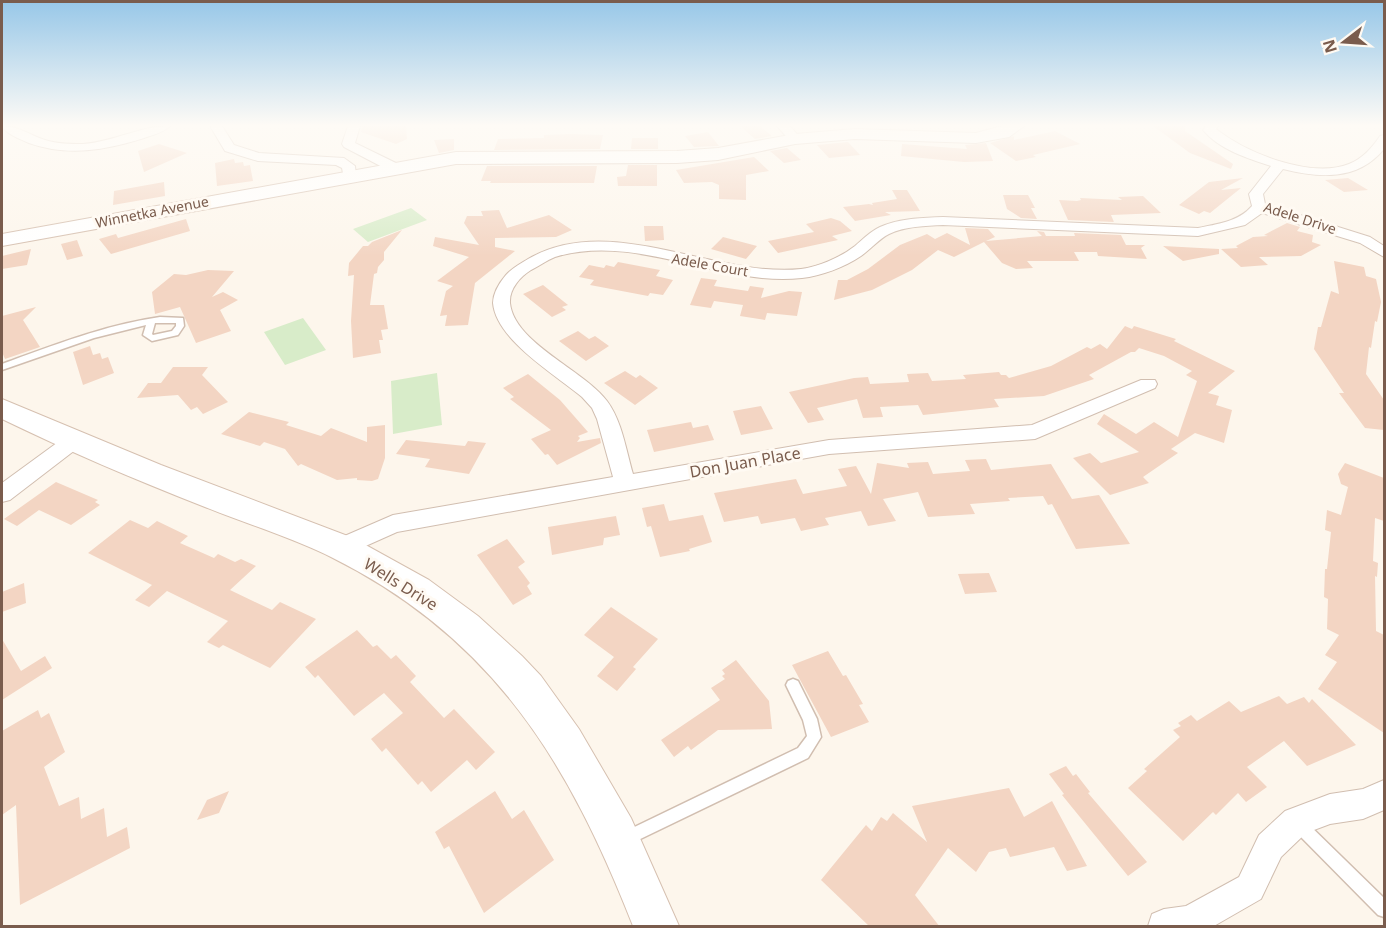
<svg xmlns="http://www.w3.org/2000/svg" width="1386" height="928" viewBox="0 0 1386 928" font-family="'Noto Sans',sans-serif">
<rect width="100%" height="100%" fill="#fdf6ec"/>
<path fill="#d8ecc9" d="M411 208 427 220 368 242 353 229Z
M303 318 326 350 285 365 264 332Z
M437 373 442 425 393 434 391 381Z"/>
<path fill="#f3d5c3" d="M362 126H406L407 139 396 144 361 132Z
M740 126H760L772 136 755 139Z
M1153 126H1185V131L1233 164 1231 169 1190 153Z
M1055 131 1080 144 1033 155 1036 157 1016 161 990 143 1014 136V140Z
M708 132 719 146 694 147 685 136Z
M570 134 603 135 600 149 494 150 498 139 544 138V135Z
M632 138H658V149H631Z
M454 139V150L439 153 434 140Z
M848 142 860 155 829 158 817 145Z
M986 143 993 161 964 162 901 156 902 144 967 149 965 145Z
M159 144 187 153 144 172 138 151Z
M787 148 801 160 784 163 770 151Z
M754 157 769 171 746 175V200L719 199V185L712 182 684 183 676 170Z
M234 159 235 163 243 162 244 166 250 165 253 181 217 186 215 163Z
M628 165H657V186H618L617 177 626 176Z
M487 166H597L594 183H490L491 181H481Z
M1243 178 1221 190 1241 188 1210 213 1204 211 1199 214 1179 205 1209 182Z
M1348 178 1368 190 1344 192 1325 180Z
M164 182 165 196 113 205 114 191Z
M892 190H907L920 211 885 212 891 215 855 221 843 207 869 204 873 205 872 203 897 199Z
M1003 195H1028L1035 208H1031L1037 219 1021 218 1007 209Z
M1143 196 1161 213 1111 215 1114 222 1068 220 1059 200 1077 201 1081 200 1080 198 1122 200 1118 197Z
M499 210 507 228 549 215 572 230 556 237 495 238V247L515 251 475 283 468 325 445 326 447 315 440 316 446 291 453 286 437 281 469 257 433 246 435 237 479 245 464 223 467 216H483L481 211Z
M831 218 840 221 852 231 832 236 838 240 778 253 768 241 814 232 806 224Z
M186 219 190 231 111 254 99 239 116 234 118 238Z
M1287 223 1300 227 1297 231 1313 235 1312 242 1321 245 1301 256 1259 257 1268 265 1241 267 1221 249 1238 248 1236 246 1253 237 1268 236 1264 235Z
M644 226H663L664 240 645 241Z
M965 228 988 229 995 237 986 241 1042 236 1037 231 1044 232 1046 236H1075L1074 233 1121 235 1126 245H1145L1141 248 1147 259 1098 256 1097 252H1074L1079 261H1027L1033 268 1016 269 1002 263 984 242 954 257 938 250 912 270 872 290 834 300 838 280H847L868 269 900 245 927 234 935 239 947 233 970 245Z
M402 230 384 252V260L378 267 377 273 374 274 370 305H384L388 329 381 330 383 340H379L381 353 353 358 351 321 354 275 348 276 349 263 363 246H368L372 242Z
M723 237 757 246 746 259 711 249Z
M77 240 83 256 67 260 61 244Z
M1163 246 1219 249V254L1183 261Z
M31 249 27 265 2 269V256Z
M1334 261 1364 267 1366 276 1376 279 1381 302 1377 322 1375 321 1371 348 1369 347 1366 374 1384 400V430L1365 428 1339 393H1344L1314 349 1318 327H1321L1331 291 1339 294Z
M618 262 660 270 656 276 673 280 663 295 650 293 648 296 590 285 594 280 579 277 589 265 604 268 606 265 614 267Z
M208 270 234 271 212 297 223 292 238 300 220 310 231 331 196 343 180 307 155 314 152 292 174 274 186 275Z
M701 278 717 280 714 286 748 291 750 286 764 288 761 298 789 291 802 292 797 316 767 313 765 320 740 316 743 305 714 301 711 308 690 305Z
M543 285 568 305 562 307 566 310 552 317 523 294Z
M36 307 23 320 40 347 5 359 2 352V316Z
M1125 326 1132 329 1134 326 1176 339 1174 341 1235 371 1208 393 1219 396 1216 405 1232 410 1224 443 1195 433 1171 449 1178 453 1143 477 1149 483 1110 495 1073 458 1090 453 1101 463 1139 452 1097 424 1104 414 1136 434 1154 422 1178 437 1197 381 1186 375 1192 371 1164 356 1139 348 1135 352H1131L1089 375 1094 379 1044 396 994 399 999 407 923 415 918 405 880 407 883 417 863 418 857 399 817 408 824 420 808 423 789 392 854 378 868 377 870 384 909 382 907 374 928 373 932 381 966 379 963 375 999 372 1001 375H1006L1009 378 1051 366 1087 347 1091 349 1100 344 1107 349Z
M578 331 589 339 595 336 609 346 586 361 559 341Z
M90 346 93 355 100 353 102 359 108 357 114 373 83 385 73 352Z
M173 367H208L202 375 228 402 203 414 197 407 191 410 178 395 137 398 148 383H161Z
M625 371 636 378 640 375 658 388 635 405 604 383Z
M528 374 560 400 588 432 578 436 580 438 577 442 600 438 601 443 557 465 548 454 545 455 531 439 551 430 510 399 514 397 503 388Z
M761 406 773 429 741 435 733 411Z
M249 412 289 422 286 425 321 436 331 428 367 442V427L385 425V458L378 479 372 481 357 480V478L337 480 301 464 298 466 285 449 264 442 260 446 221 434Z
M691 422 693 428 708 425 714 440 654 452 647 430Z
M406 440 465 446 468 441 486 443 469 474 425 467 430 459 396 454Z
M986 459 991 470 1051 464 1072 499 1099 495 1130 544 1076 549 1052 504 1048 505 1043 496 1008 498 1010 501 970 504 975 514 928 517 918 492 883 499 896 521 868 526 861 511 825 518 829 525 801 531 795 518 761 524 758 516 724 522 714 493 796 479 803 494 847 486 838 469 856 466 871 494 877 463 909 468 907 463 928 462 933 474 970 471 965 460Z
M1345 463 1384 478V521L1375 518 1373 561 1378 563 1377 577 1375 576 1376 631 1384 635V733L1318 689 1337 662 1325 655 1339 635 1327 629 1328 599 1324 597 1325 569H1327L1331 532 1325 530 1327 510 1341 515 1348 487 1341 484 1338 474Z
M56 482 98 500 95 502 100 505 71 525 39 510 17 526 4 519Z
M664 504 669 521 703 515 712 542 689 549 690 551 660 557 651 526 647 527 642 508Z
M616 516 620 535 604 538 603 545 552 555 548 527Z
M130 520 148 528 157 521 188 536 180 543 214 558 218 554 235 562 241 559 256 566 230 590 272 610 280 602 316 619 270 668 223 645 219 648 207 642 228 621 167 591 149 607 135 600 152 585 88 553Z
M507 539 525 562 518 567 530 583 527 586 532 594 513 605 477 555Z
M989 573 997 592 965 594 958 574Z
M24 583 26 603 2 612V592Z
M611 607 658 639 633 667 636 669 617 691 597 676 614 657 584 635Z
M357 630 373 647 377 645 391 659 396 655 416 676 410 682 444 718 454 709 495 752 476 770 467 760 431 792 422 781 418 785 386 748 382 752 371 739 403 713 384 693 354 716 318 675 315 678 305 667Z
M2 639 21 671 45 656 52 668 2 700Z
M828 651 843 676 846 675 863 704 859 705 869 722 831 737 792 665Z
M736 660 769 701 772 729 718 730 691 750 688 746 674 757 661 740 720 700 711 688 725 679 722 676 725 674 722 670Z
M1279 696 1287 704 1304 697 1309 703 1312 699 1356 745 1307 766 1284 741 1247 767 1267 787 1246 802 1238 793 1216 815 1213 812 1183 841 1128 788 1147 771 1144 769 1180 737 1173 730 1181 726 1178 723 1191 715 1197 721 1229 701 1241 712Z
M38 710 41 718 49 713 65 752 44 767 59 806 79 797 81 819 104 808 107 837 127 827 130 848 20 905 16 805 2 815V731Z
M1066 766 1073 776 1076 774 1090 792 1088 793 1147 862 1128 876 1062 795 1064 794 1049 774Z
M1009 788 1024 817 1052 801 1087 866 1067 871 1054 847 1010 857 1006 848 989 852 976 872 948 848 915 895 940 927H870L821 880 866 825 872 831 881 817 887 821 893 813 927 842 912 806Z
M229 791 219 813 197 820 207 800Z
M495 791 512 819 524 810 554 860 484 913 449 846 444 849 435 832Z"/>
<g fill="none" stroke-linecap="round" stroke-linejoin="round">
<g stroke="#d1beb0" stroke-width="3">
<path id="lane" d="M160 317 183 318 184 326 178 335 152 341 143 335 146 325 94 338 2 370V364C54 345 105 325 160 317ZM155 323H176V326L172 331 153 335 152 334Z
M793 679 798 681 817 719 821 737 808 758 632 843 627 846 622 843 619 838 622 833 798 748 807 736 803 720 786 685 788 681Z
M1297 815 1302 818 1384 898V917L1378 915 1292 828 1289 823 1292 818Z"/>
</g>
<g stroke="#d1beb0" stroke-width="2">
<path id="street" d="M2 126C19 126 29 135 45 140 57 144 70 144 83 144 113 142 140 126 170 126 164 132 153 135 144 138 106 150 68 157 29 143 20 139 6 134 2 126Z
M210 126H222L234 145 259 153 344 158 355 166 356 176 354 179H344L342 168 336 165 258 161 225 151Z
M348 126H360L355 143 400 165 402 168 400 171H390L344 147 342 144Z
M777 126H790L801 139 799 142H791Z
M1206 126H1218L1216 129C1246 153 1311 179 1349 164 1362 159 1372 148 1380 136L1384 135 1383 150C1357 181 1319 178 1283 169L1263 194 1265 204 1370 237 1384 246V257L1360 243 1262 213 1245 225 1198 236 943 225C925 226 906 226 889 234 879 239 871 249 861 256 845 267 821 276 802 278 719 287 637 232 555 257 547 260 539 266 531 270 520 277 509 289 510 303 514 343 584 370 607 401 622 421 626 450 633 474L829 440 1032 425 1141 380H1155L1157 384 1155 388 1035 439 829 454 397 532 341 557 333 555 329 548 333 541 393 515 613 477 597 419 592 408 582 397C556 375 496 340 493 303 493 293 500 282 506 275 512 268 520 264 528 259 611 211 713 278 801 269 818 267 841 257 855 246 863 239 871 231 880 227 900 218 922 218 943 217L1198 228C1217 224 1238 222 1252 206L1249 194 1271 166C1247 158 1220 150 1203 130Z
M72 435 79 437 82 442 79 447 10 500 2 502V483L65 437Z
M1384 780V810L1363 819 1330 824 1306 833 1281 857 1261 899 1214 926H1148L1152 914 1164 909 1186 906 1239 877 1259 835 1285 811 1330 794 1363 789Z"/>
</g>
<g stroke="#d6c0b0" stroke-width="2">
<path id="secondary" d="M1002 126H1024L1009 137 976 143 855 139 795 144 718 160 677 163 456 164 2 246V234L456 152 677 151 718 148 795 134 855 129 976 133Z
M2 399 161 465 353 538 429 580 478 616 522 656 541 676 579 729 631 818 679 926H633C569 763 494 638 331 557 291 537 247 524 205 507 136 480 68 451 2 419Z"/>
</g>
<use href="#lane" fill="#fff" fill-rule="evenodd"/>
<use href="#street" fill="#fff" fill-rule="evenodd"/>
<use href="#secondary" fill="#fff" fill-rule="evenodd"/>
</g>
<linearGradient id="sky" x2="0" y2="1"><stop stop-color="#97c7e8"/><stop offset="0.49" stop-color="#fefbf6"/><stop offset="1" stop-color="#fefbf6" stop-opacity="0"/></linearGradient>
<rect width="1386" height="256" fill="url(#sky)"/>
<g text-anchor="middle" stroke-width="6" stroke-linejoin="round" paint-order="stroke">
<g font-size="14" fill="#7a5c4d" stroke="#fffaf3">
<text transform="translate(152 212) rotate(-11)" y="5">Winnetka Avenue</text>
<text transform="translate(1300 218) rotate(18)" y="5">Adele Drive</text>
<text transform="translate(710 265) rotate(10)" y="5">Adele Court</text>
</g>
<g font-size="16" fill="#7a5c4d" stroke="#fffaf3">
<text transform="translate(745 462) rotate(-10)" y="6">Don Juan Place</text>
<text transform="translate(401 584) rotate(32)" y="6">Wells Drive</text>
</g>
</g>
<rect width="1386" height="928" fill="none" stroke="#7a5c4d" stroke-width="6"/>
<g transform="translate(1344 42) rotate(253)" stroke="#fffaf3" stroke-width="4.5" paint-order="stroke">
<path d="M0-4.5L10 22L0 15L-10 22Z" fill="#7a5c4d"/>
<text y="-9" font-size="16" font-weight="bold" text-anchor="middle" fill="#7a5c4d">N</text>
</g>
</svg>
